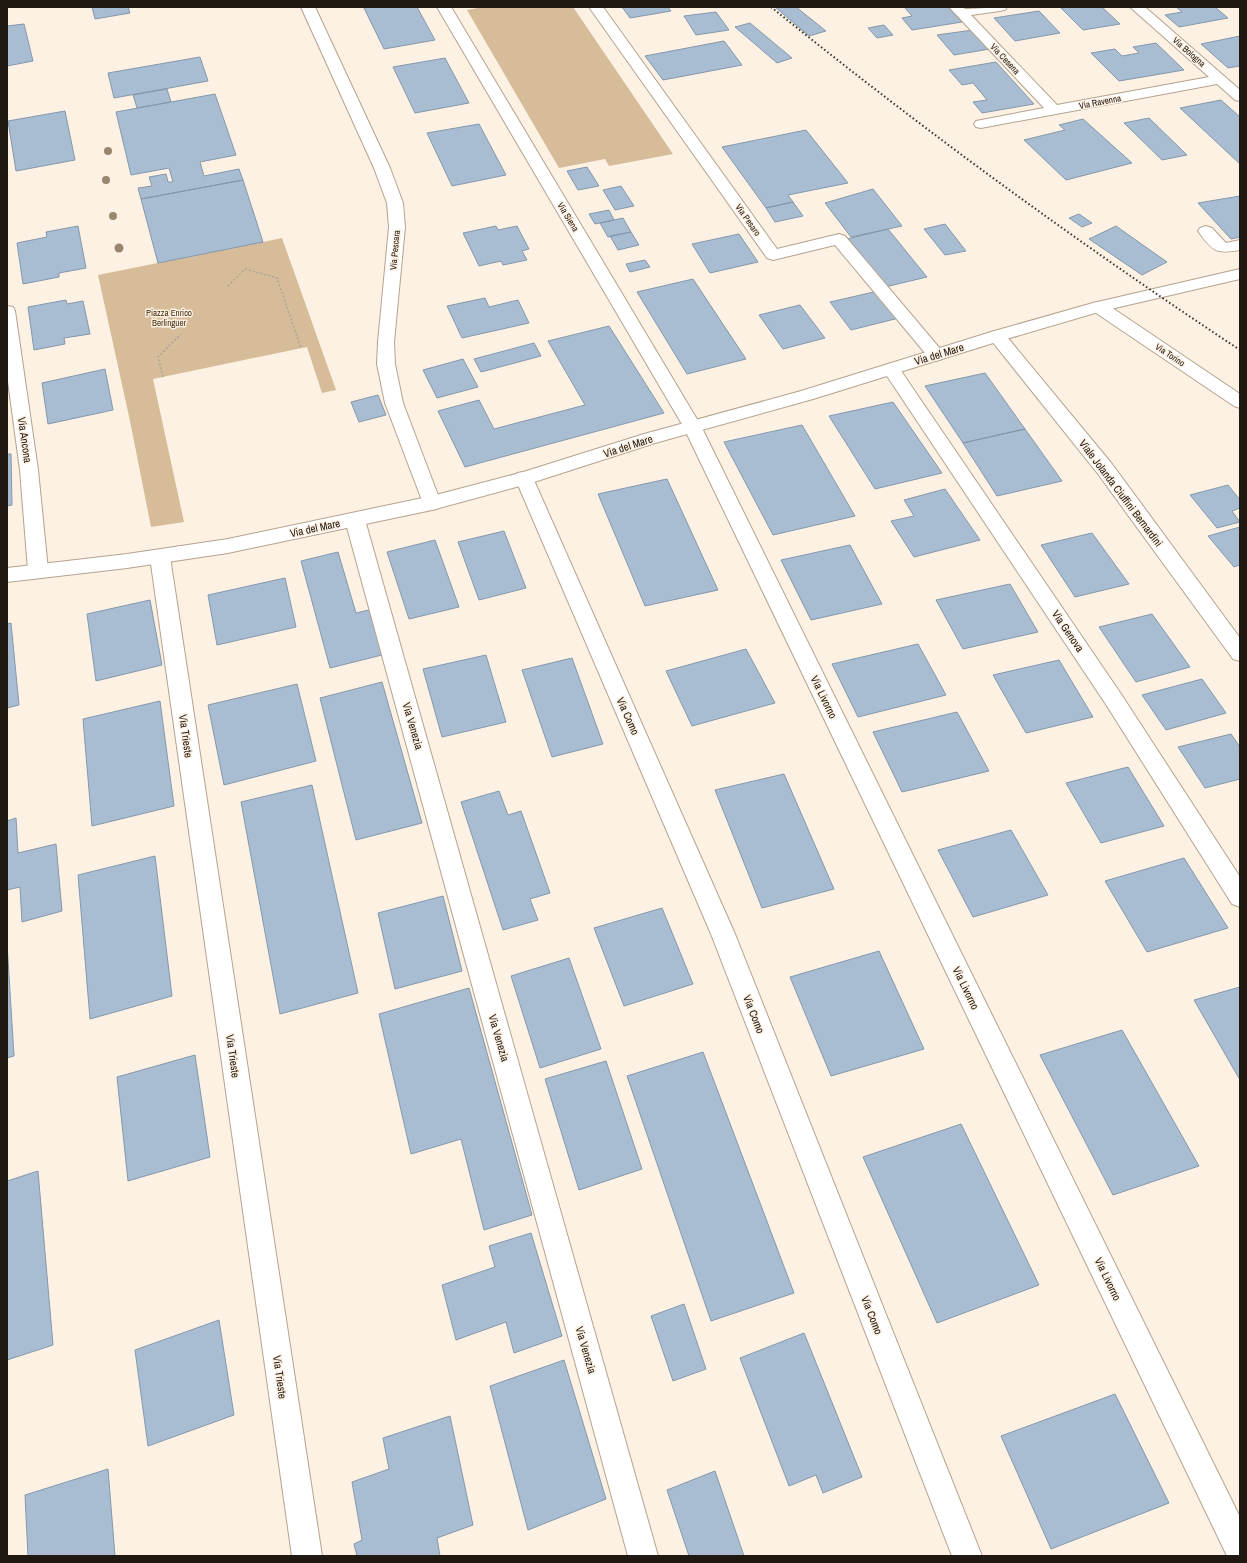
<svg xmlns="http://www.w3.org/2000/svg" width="1247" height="1563" viewBox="0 0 1247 1563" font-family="'Archivo Narrow',sans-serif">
<rect width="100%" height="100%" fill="#fdf1e3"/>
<path fill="#d6bc99" d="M483 7H573L673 154 609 166 605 159 559 168 467 10Z
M282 238 336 390 322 393 307 347 153 379 184 522 151 527 130 421 98 275Z"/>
<path fill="#a8bdd2" stroke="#8498ac" d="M92 7H128L130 13 95 19Z
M370 7H417L435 40 384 49 364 8Z
M622 7H668L671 11 630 18Z
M775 7H796L826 31 809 36Z
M904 7H948L962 22 912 30 902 18 912 16Z
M1070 7H1102L1120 24 1083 30 1061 8Z
M1176 7H1215L1228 18 1179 27 1165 15 1182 12Z
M1039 11 1060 33 1015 41 994 18Z
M716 12 729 30 696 35 684 16Z
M750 23 792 58 777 63 735 27Z
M24 24 33 61 7 66V26Z
M884 25 893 35 877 38 868 28Z
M973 30 990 49 954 55 937 35Z
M1240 36V66L1228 68 1201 44Z
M724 41 742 65 663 80 645 56Z
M1156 43 1184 70 1119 81 1091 53 1115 49 1122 56 1139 53 1133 47Z
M200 57 208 81 114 98 108 73Z
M445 58 469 103 415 113 393 67Z
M996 62 1034 104 982 113 973 102 987 100 973 83 962 85 949 70Z
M167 89 171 102 137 108 133 95Z
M215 94 236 155 200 162 204 176 239 169 243 180 141 199 138 188 152 186 149 177 166 174 168 182H173L169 168 131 175 116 112Z
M1221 100 1240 117V164L1180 108Z
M65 111 75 160 16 171 8 121Z
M1149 118 1187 155 1162 160 1124 123Z
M1083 119 1132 163 1066 180 1024 140 1065 130 1059 125Z
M479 124 506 175 452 186 427 133Z
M806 130 848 183 788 195 793 202 766 208 722 147Z
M587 167 599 186 578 190 567 171Z
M243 180 263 242 158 263 141 199Z
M621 186 634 206 615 210 603 190Z
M873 189 902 226 851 237 825 203Z
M1240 196V237L1231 239 1198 203Z
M793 202 803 216 775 222 766 208Z
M609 210 614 220 595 224 589 214Z
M1079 214 1092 223 1082 227 1069 218Z
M623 218 631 232 608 237 600 223Z
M945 224 966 251 945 255 924 229Z
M78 226 86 268 59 273V277L23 284 17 243 47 237 46 232Z
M496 226 498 230 517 226 529 249 522 251 527 260 503 265 501 261 479 266 463 233Z
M1116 226 1167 262 1142 275 1089 239Z
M888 229 927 277 885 287 847 239Z
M631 232 639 245 618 250 610 236Z
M739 234 758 262 710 273 692 244Z
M645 260 650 267 630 272 626 264Z
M693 279 746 359 687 374 637 292Z
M878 291 899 318 851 330 830 302Z
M485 298 489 307 518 300 529 323 462 338 447 306Z
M66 300 67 304 83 301 90 334 64 338 65 344 34 350 28 307Z
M800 305 825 338 783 349 759 315Z
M609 326 664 413 465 467 438 411 479 400 494 429 585 405 548 341Z
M534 343 541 356 481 372 474 359Z
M463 359 478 387 437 398 423 370Z
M105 369 113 410 48 424 42 383Z
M985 373 1025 429 963 443 925 386Z
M378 395 386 415 359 422 351 402Z
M893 402 942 473 875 489 829 416Z
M802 425 855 516 773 535 724 442Z
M1025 429 1062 481 997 496 963 443Z
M7 454H11L12 505 7 506Z
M667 479 718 590 645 606 598 494Z
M1228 485 1240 500V508L1232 511 1240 522 1217 528 1190 495Z
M945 489 980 540 914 557 891 521 914 516 904 500Z
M1240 527V565L1234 567 1208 536Z
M504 531 526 588 479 600 458 542Z
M1092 533 1129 584 1075 597 1041 545Z
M435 540 459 607 409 619 387 552Z
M850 545 882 604 811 620 781 560Z
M338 552 356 613 377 608 390 653 330 668 301 561Z
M285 578 296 627 217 645 208 595Z
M1010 584 1038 632 963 649 936 600Z
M150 600 162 665 96 681 87 614Z
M1152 614 1190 667 1136 682 1099 627Z
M11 623 19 705 7 708V624Z
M918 644 946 695 858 717 832 664Z
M746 649 775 703 692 726 666 671Z
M486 655 506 722 442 737 423 669Z
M572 658 603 744 552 757 522 670Z
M1059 660 1093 717 1026 733 993 675Z
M1202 679 1226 713 1166 730 1142 695Z
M382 682 422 823 356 840 320 698Z
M297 684 316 761 224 785 208 705Z
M160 701 174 806 92 826 83 719Z
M957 712 989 771 902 792 873 732Z
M1231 734 1240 747V779L1205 788 1178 747Z
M1128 767 1164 826 1101 843 1066 783Z
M784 774 834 889 762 908 715 790Z
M312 785 358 993 280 1014 241 802Z
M499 791 508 815 521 811 550 893 530 899 538 920 503 930 461 802Z
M16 818 18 853 56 844 62 911 22 922 20 887 7 890V821Z
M1011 830 1048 895 973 917 938 850Z
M155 856 172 996 90 1019 78 875Z
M1184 858 1228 928 1147 952 1105 881Z
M443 896 462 971 395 989 378 913Z
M662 908 693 984 624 1006 594 928Z
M7 943 14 1056 7 1058Z
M879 951 924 1049 831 1076 790 977Z
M569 958 601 1049 540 1068 511 976Z
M1240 987V1080L1194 1000Z
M469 988 532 1215 484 1230 461 1139 411 1154 379 1014Z
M1122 1030 1199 1166 1113 1195 1040 1055Z
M703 1052 794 1293 711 1321 627 1076Z
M195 1055 210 1157 128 1181 117 1077Z
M606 1061 642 1169 579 1190 545 1079Z
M961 1124 1039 1285 937 1323 863 1157Z
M38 1171 53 1345 7 1360V1181Z
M531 1233 562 1336 514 1353 506 1322 456 1340 442 1285 495 1267 489 1246Z
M684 1304 706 1369 673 1381 651 1316Z
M219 1320 234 1415 148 1446 135 1350Z
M804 1333 862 1477 823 1493 816 1475 789 1486 740 1358Z
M564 1360 606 1499 528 1530 490 1386Z
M1115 1394 1169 1503 1051 1549 1001 1436Z
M450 1416 473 1525 437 1538 440 1556H357L354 1544 362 1540 352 1482 389 1469 383 1438Z
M108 1469 115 1556H28L25 1495Z
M715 1471 744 1556H689L667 1490Z"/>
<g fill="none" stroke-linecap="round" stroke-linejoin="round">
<g stroke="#b4a38d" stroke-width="2">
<path id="service" d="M1206 226 1212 228 1226 243 1240 240V250C1216 254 1213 252 1198 231L1200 228Z"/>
</g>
<g stroke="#b4a38d" stroke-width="2">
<path id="minor" d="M301 7H315L390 168 403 203 405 227 394 342 395 364 403 403 441 503 439 508 432 510 425 508 423 503 385 403 377 364 378 342 389 227 387 203 374 168Z
M437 7H451L701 426 1240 1517V1556H1227L683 426Z
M589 7H603L777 249 839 234 845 236 942 351 945 355 942 359 936 361 930 359 835 245 773 260 767 258Z
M949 7H963L965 9 1007 7 1005 10 1000 11 971 15 1057 105 1209 77 1130 7H1145L1240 90V101L1235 100 1217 84 981 128 976 127 974 124 976 121 1044 108Z
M1099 302 1105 303 1240 394V408L1234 406 1093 311 1091 307 1093 303Z
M7 306 13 307 15 311 38 470 48 570 45 575 38 577 31 575 28 570 20 470 7 374Z
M997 331 1003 332 1112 464 1240 638V661L1233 659 1098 474 991 340 989 336 991 332Z
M891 363 897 365 1121 694 1240 877V907L1232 904 1107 706 885 373 882 369 885 365Z
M524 472 531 473 533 478 735 934 982 1556H952L711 934 515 478 517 473Z
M355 513 362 515 365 520 658 1556H628L345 520 348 515Z
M160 550 167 552 170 557 322 1556H292L150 557 153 552Z"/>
</g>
<g stroke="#b4a38d" stroke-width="2">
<path id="secondary" d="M1240 269V279L1102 311 1003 340 813 399 655 443 531 483 432 510 228 553 127 568 7 582V568L127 554 228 539 432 496 520 473 644 434 801 391 991 332 1093 303Z"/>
</g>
<path stroke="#aea498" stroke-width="1.5" stroke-dasharray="2 2" stroke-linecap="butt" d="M228 286 245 269 277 278 301 348
M163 377 158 357 181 334"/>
<use href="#service" fill="#fff" fill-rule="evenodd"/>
<use href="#minor" fill="#fff" fill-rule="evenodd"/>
<use href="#secondary" fill="#fff" fill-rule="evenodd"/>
<path stroke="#39322a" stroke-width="2" stroke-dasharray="1.5 2.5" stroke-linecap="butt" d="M771 7C922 129 1078 243 1240 350"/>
</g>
<g fill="#98866f">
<circle cx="108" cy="151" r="4"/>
<circle cx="106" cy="180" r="4"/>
<circle cx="113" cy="216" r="4"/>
<circle cx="119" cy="248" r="4.5"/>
</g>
<g text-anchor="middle" stroke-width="3" stroke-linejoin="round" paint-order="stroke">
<g font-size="9" fill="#1f1911" stroke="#fdf1e3">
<text transform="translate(1189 52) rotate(41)" y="3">Via Bologna</text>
<text transform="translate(1005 59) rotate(47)" y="3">Via Cesena</text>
<text transform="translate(1100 102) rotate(-11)" y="3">Via Ravenna</text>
<text transform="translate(568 217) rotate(59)" y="3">Via Siena</text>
<text transform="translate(748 220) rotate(55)" y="3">Via Pesaro</text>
<text transform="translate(395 250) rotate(-85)" y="3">Via Pescara</text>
<text transform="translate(1170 355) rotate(34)" y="3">Via Torino</text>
</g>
<g font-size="9" fill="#452f10" stroke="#fdf1e3">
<text x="169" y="316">Piazza Enrico<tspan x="169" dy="10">Berlinguer</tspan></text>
</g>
<g font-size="11" fill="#1f1911" stroke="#fdf1e3">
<text transform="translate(939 354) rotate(-17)" y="4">Via del Mare</text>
<text transform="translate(25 440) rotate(82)" y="4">Via Ancona</text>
<text transform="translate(628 446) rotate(-18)" y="4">Via del Mare</text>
<text transform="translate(1121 493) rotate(53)" y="4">Viale Jolanda Ciuffini Bernardini</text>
<text transform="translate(315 528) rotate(-12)" y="4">Via del Mare</text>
<text transform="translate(1068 631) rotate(56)" y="4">Via Genova</text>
<text transform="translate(824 697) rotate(64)" y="4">Via Livorno</text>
<text transform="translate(628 716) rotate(66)" y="4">Via Como</text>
<text transform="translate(413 726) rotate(74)" y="4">Via Venezia</text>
<text transform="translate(186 736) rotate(82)" y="4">Via Trieste</text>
<text transform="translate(966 988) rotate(64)" y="4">Via Livorno</text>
<text transform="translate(754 1014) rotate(69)" y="4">Via Como</text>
<text transform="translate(499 1038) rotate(74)" y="4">Via Venezia</text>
<text transform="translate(233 1056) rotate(82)" y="4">Via Trieste</text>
<text transform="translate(1108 1279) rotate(64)" y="4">Via Livorno</text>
<text transform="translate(872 1315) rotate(69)" y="4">Via Como</text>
<text transform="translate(586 1350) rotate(74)" y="4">Via Venezia</text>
<text transform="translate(280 1377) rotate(82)" y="4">Via Trieste</text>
</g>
</g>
<rect width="1247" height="1563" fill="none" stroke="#1f1911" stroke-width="16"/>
</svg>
